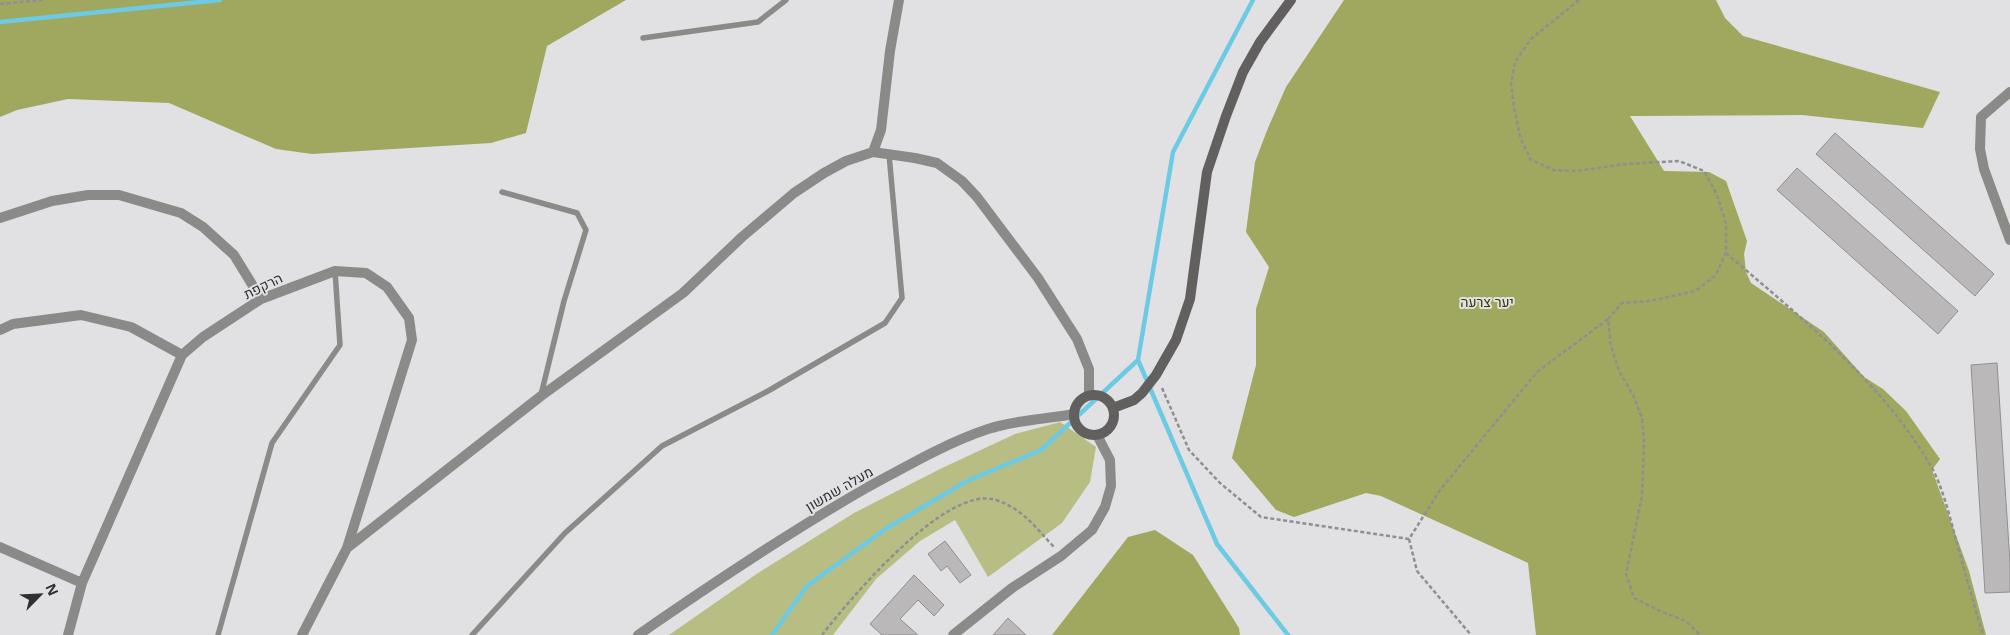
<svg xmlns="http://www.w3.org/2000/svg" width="2010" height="635" viewBox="0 0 2010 635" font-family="'Noto Sans',Heebo,sans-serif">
<rect width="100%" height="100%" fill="#e1e1e4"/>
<path fill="#b8be83" d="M1060 422 1096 447 1090 482 1062 523 988 577 955 520 920 541 876 579 833 635H669L758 573 854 513 940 469 1015 434Z"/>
<path fill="#a0a75e" d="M0 0H626L547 46 526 133 491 143 312 154 276 149 169 103 68 99 17 110 0 117Z
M1344 0H1716L1725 18 1743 36 1940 92 1923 128 1802 115 1630 116 1664 171 1709 172 1726 181 1747 241 1744 254 1746 272 1751 283 1824 332 1864 377 1883 389 1906 411 1940 459 1932 470 1969 571 1986 635H1536L1528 563 1381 496 1366 493 1294 517 1276 510 1232 458 1256 365V309L1269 267 1246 232 1255 162 1268 128 1286 87Z
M1155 530 1193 555 1239 628 1240 635H1052L1128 537Z"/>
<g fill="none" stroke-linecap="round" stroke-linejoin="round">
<path stroke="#6ccbe3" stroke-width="4.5" d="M0 22 220 0
M1138 360 1217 544 1288 635
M772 635 807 586 887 528 967 481 1041 450 1138 360 1173 152 1253 0"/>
</g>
<path fill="#bbb8ba" stroke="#918e90" d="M1835 133 1994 274 1975 296 1816 154Z
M1797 168 1958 311 1938 334 1777 190Z
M1997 363 2010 563V592L1985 593 1971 365Z
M945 541 971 575 960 583 947 566 941 571 928 554Z
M914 575 944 605 934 616 918 600 900 619 918 635H882L870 624Z
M1008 618 1026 635H993Z"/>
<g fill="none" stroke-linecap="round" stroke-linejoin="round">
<path stroke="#8f8f91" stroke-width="2.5" stroke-dasharray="4 2.5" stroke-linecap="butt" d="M1579 0 1531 39 1515 62 1511 84 1514 107 1520 136 1530 159 1553 170 1576 171 1626 164 1679 161 1704 171 1717 195 1726 223V253L1715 276 1695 291 1650 301 1622 303 1608 319 1611 346 1619 371 1634 397 1642 418 1644 444 1642 496 1626 574 1634 598 1660 611 1686 621 1700 635
M0 4 43 0
M1726 253C1801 318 1882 381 1932 468 1943 489 1949 514 1955 536 1964 569 1973 602 1983 635
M1162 388 1189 450 1220 483 1261 517 1409 539 1440 490 1537 372 1608 319
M1409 539 1417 571 1471 635
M822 635C850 599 946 484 996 500 1023 509 1035 527 1054 547"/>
<path stroke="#8a8a88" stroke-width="5.5" d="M643 38 758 22 786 0
M502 192 577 213 586 230 564 301 541 395
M218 635 272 443 340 345 335 271
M472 635 565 533 662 446 768 391 885 323 902 298 889 154"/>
<path stroke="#8a8a88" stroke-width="10" d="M2010 92 1981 117 1980 149 1984 169 2010 240
M873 152 881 130 890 51 899 0
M0 218 52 201 88 195H119L181 213 203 227 234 255 261 299
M0 330 13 324 81 315 131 327 182 355
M0 547 82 583
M68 635 82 583 182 355 203 337 261 299 335 271 366 273 387 287 409 318 412 340 347 548
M302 635 347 548 541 396 683 293 742 237 794 193 824 173 846 161 873 152 915 158 937 163 962 181 977 197 1038 278 1077 339 1089 369V395
M953 635 1012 588 1061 556 1092 530 1105 507 1111 486 1110 460 1097 435"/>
<path stroke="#8a8a88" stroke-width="10" d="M638 635C713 583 789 532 868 487 907 466 946 443 988 429 1015 420 1046 419 1074 414"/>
<path stroke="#61605e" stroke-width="10" d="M1074 415a20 20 0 1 1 40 0a20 20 0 1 1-40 0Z
M1113 408 1134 400 1142 393 1156 375 1176 340 1190 299 1207 172 1226 116 1243 72 1260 42 1291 0"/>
</g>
<g text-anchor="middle" stroke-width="4" stroke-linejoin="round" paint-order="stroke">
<g font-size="14" fill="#2f2f30" stroke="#e1e1e4">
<text transform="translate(263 286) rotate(-26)" y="5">הרקפת</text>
<text transform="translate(839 489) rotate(-30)" y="5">מעלה שמשון</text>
</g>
<g font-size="14" fill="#363900" stroke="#e1e1e4">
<text x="1487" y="307">יער צרעה</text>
</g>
</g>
<g transform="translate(40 595) rotate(66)" stroke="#e1e1e4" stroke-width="4" paint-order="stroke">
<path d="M0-4L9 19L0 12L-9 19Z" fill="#2f2f30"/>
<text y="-8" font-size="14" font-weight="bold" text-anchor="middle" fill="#2f2f30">N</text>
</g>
</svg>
